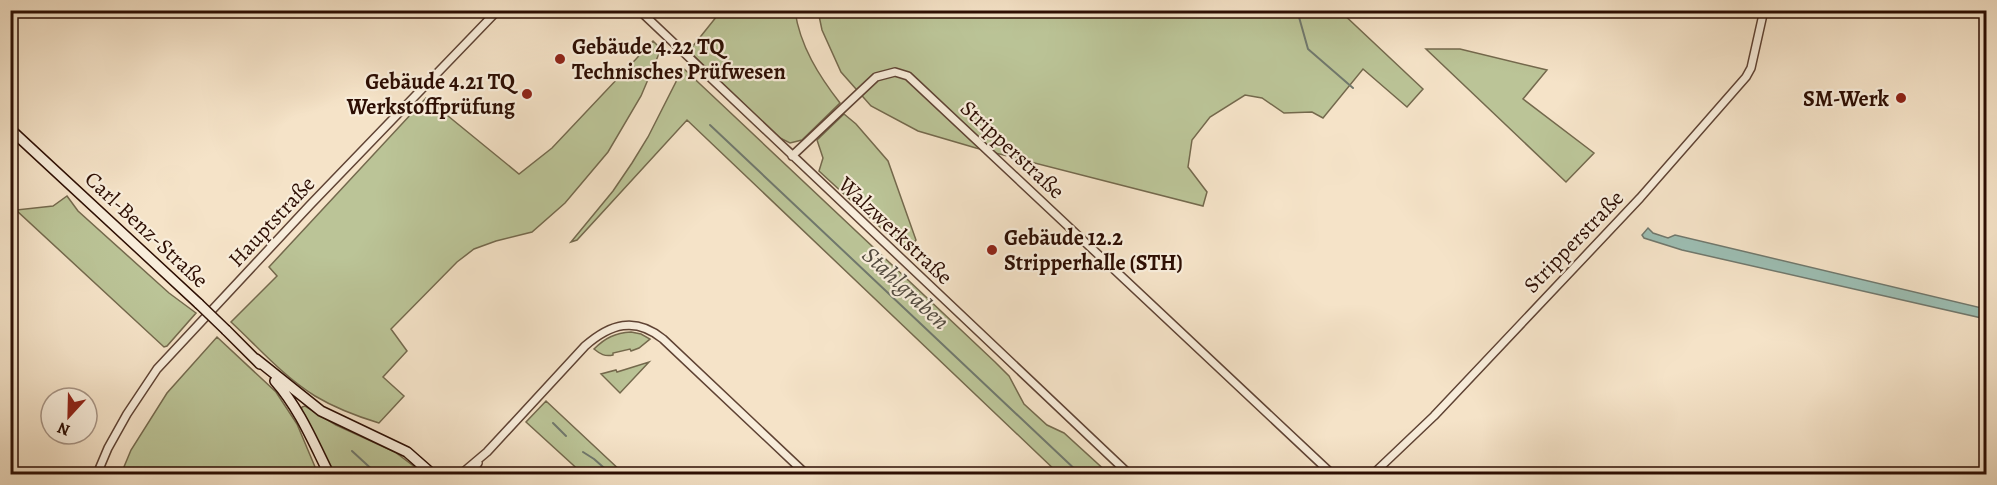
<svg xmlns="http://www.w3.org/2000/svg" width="1997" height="485" viewBox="0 0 1997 485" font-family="Alegreya,serif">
<rect width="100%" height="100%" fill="#f5e3c8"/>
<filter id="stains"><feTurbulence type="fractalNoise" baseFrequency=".00333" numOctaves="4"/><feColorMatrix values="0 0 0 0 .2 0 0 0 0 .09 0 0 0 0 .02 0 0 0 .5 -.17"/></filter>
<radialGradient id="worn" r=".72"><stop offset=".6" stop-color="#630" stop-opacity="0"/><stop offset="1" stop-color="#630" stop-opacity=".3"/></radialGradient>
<path fill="#bbc497" stroke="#74694d" stroke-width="1.5" d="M721 11H795C800 46 819 76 840 103L802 140 790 143 778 137 689 51Z
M818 11H1340L1423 89 1407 107 1363 69 1323 118 1312 112 1284 113 1262 98 1245 95 1210 117 1192 140 1188 167 1207 192 1203 206 976 148 918 131 871 106 841 72 822 30Z
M653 41 661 49 641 96 608 152 565 203 532 232 496 241 474 249 457 262 391 329 407 351 383 377 404 396 379 423C356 416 335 408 315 396 283 376 258 347 231 322L277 276 269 267 426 98 519 174 552 148Z
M1426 49H1460L1547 70 1523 99 1594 153 1566 182Z
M683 68 995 362 1009 376 1024 404 1047 425 1064 433 1109 474H1059L687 120 577 240 571 242 613 191 632 163 648 137Z
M844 114 856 124 888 161 916 240 906 251 819 171 823 158 817 140Z
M67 196 78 211 169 293 196 313 167 346 164 347 16 210 53 206Z
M631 332 641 334 650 339 639 348 631 351 630 349 613 353V355C605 357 600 354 594 349 605 338 615 333 631 332Z
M217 337 276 392 297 424 318 474H121L131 450 167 393Z
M649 362 620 393 601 374 616 370 617 372Z
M546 401 624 474H583L526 422Z
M305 406 336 425 395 452 424 474H332L301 410 302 407Z"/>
<path fill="#9cbeb3" stroke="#70786d" stroke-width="1.5" d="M1648 228 1653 233 1668 238 1675 235 1986 309V319L1682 250 1644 238 1642 235Z"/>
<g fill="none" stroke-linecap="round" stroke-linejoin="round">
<path stroke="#70786d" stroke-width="2" d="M1297 10 1308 49 1353 88
M710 125 1080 474
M553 423 566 436
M352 451 377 474
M583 452 594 459 611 474"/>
<g stroke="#5f4334" stroke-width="10">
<path id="street" d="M94 10 127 13 164 10
M639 10 1129 474
M792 156 876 77 895 72 908 76 1332 474
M97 474 108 448 127 414 157 369 310 205 498 10
M461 474 487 452 585 346C610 324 635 316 663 339L806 474
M470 474 478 463
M1373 474 1434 416 1589 252 1640 198 1746 77 1751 68 1764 10"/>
</g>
<g stroke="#2d0e03" stroke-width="12">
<path id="secondary" d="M10 129 199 304
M226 330 260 364
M256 359 321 411 407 452 432 474
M275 381C299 408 313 442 329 474"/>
</g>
<use href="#street" stroke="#f8eddb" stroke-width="7"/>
<use href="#secondary" stroke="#f8eddb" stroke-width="9"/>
<g stroke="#2d0e03" stroke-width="12" stroke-linecap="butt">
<path id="secondary-bridge" d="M199 304 226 330"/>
</g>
<use href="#secondary-bridge" stroke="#f8eddb" stroke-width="9"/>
</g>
<g fill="#8f2418" stroke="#f8eddb" stroke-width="2">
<circle cx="560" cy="59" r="6"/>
<circle cx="527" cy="94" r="6"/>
<circle cx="1901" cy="98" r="6"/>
<circle cx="992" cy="250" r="6"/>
</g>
<g text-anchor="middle" stroke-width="4.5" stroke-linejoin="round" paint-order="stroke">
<g font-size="22" font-weight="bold" fill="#2d0e03" stroke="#f8eddb" text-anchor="start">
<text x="572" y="54">Gebäude 4.22 TQ<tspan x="572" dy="25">Technisches Prüfwesen</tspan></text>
<text x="515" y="89" text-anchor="end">Gebäude 4.21 TQ<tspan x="515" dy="25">Werkstoffprüfung</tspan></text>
<text x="1889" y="106" text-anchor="end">SM-Werk</text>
<text x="1004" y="245">Gebäude 12.2<tspan x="1004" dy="25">Stripperhalle (STH)</tspan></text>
</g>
<g font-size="22" fill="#2d0e03" stroke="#f8eddb">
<text transform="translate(1013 149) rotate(43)" y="8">Stripperstraße</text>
<text transform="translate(271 221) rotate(-47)" y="8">Hauptstraße</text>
<text transform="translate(147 229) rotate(43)" y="8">Carl-Benz-Straße</text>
<text transform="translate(896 230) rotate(43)" y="8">Walzwerkstraße</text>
<text transform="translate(1573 241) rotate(-46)" y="8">Stripperstraße</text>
</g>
<g font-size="24" font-style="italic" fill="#544c41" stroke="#f8eddb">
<text transform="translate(906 288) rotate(43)" y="8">Stahlgraben</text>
</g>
</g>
<rect width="1997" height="485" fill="none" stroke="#f5e3c8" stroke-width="36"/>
<rect x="12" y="12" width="1973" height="461" fill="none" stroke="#2d0e03" stroke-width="3"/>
<rect x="18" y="18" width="1961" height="449" fill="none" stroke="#2d0e03" stroke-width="1.5"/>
<g transform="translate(69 416) rotate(202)"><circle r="28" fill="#f8eddb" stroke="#a79485" stroke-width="1.5"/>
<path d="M0-4.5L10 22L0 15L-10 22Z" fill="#8f2418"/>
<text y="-9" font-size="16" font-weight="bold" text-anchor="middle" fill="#2d0e03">N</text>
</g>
<rect width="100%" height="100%" filter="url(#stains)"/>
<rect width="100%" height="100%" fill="url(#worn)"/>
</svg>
